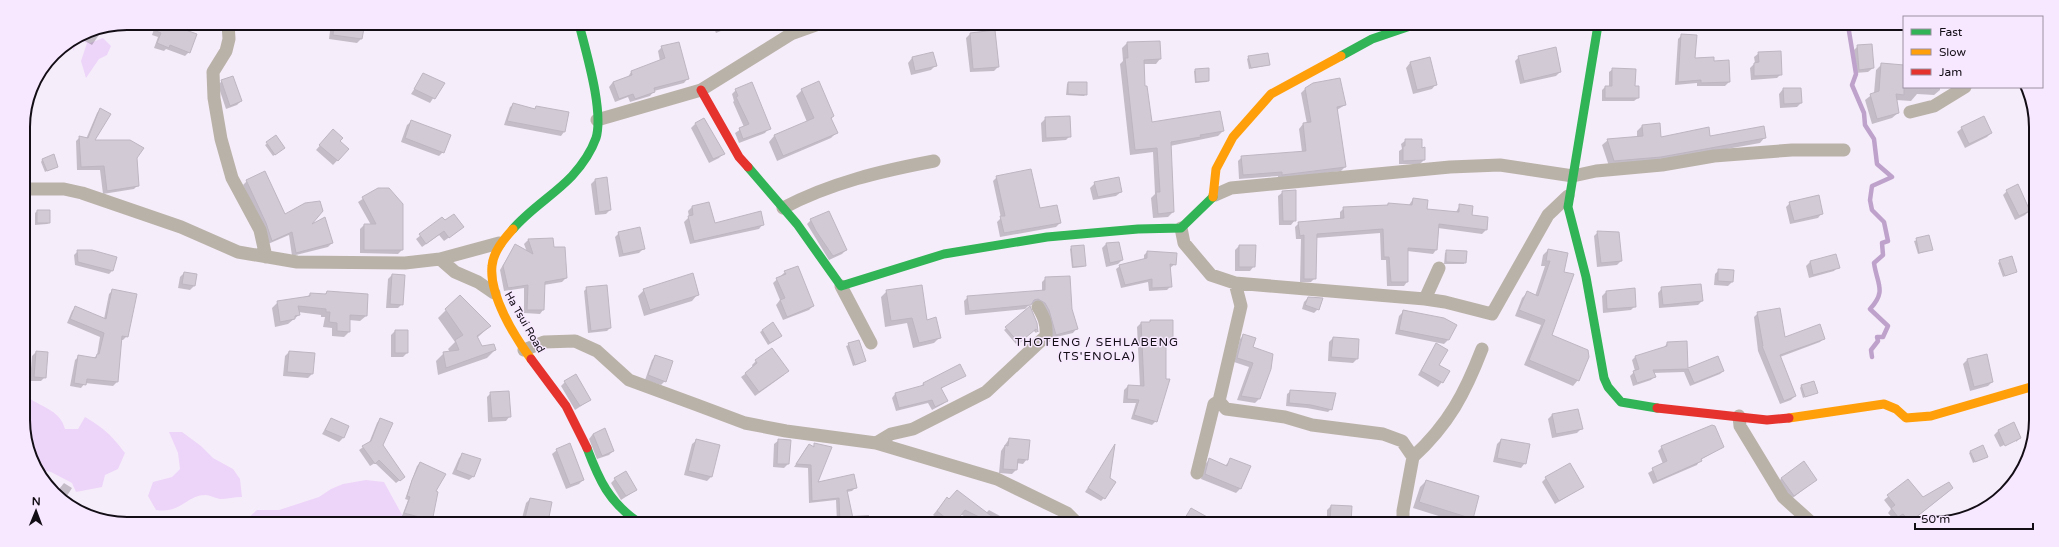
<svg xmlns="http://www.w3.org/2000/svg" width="2059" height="547" viewBox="0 0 2059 547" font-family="'Varela Round',sans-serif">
<rect width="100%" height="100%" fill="#f6edfa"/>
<path fill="#edd5f9" d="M76 38 90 43 103 38 111 46 107 55 99 59 86 78 81 61 87 43 79 40 73 51V41Z
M25 395C39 407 60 409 65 429H78L85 417C104 428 112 436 125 453L118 469 105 475 102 487 76 492 72 483 51 472 41 470 25 440Z
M169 432H182L201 446 213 458 233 469 240 479 242 497C235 497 227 499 220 499 215 498 210 495 205 495 187 495 181 514 156 510L148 496 153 482 172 477 180 469 178 453Z
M366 480 384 482 406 522H247L248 518 257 510H279L319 497 331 489 343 484Z"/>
<path fill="#0003" fill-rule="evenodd" d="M156 23H176L183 26 182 30 189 52 185 56 166 49 164 51 154 48 158 37 152 35Z
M331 23H364L361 39 357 43 329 39Z
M712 24H738L716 33Z
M102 28 103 29 92 45 78 37 88 31Z
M970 34 998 67 994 71 970 72 966 38Z
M1682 35 1694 59 1713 62 1729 82 1725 86H1697V83L1675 85 1678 39Z
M1127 43 1160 59 1156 64H1143L1144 87 1151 123 1223 131 1218 136 1170 146 1173 212 1168 217 1153 218 1151 198 1155 194 1153 152 1130 155 1120 64 1123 61 1122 48Z
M1858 46 1873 68 1868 72 1855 73 1854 50Z
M662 47 688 78 684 83 654 91 650 96 630 102 628 97 615 102 609 87 613 82 628 77 631 72 660 61 658 51Z
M1759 53 1781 74 1777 78 1751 80 1750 68 1755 63 1754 57Z
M933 54 935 66 931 70 911 75 908 63 912 58Z
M1249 57 1269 65 1249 69 1247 59Z
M1519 57 1560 72 1556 76 1520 84 1515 61Z
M1429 58 1436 84 1432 89 1413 94 1406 68 1410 63Z
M1882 64 1903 66 1904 64V87H1940V90L1934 95 1917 94 1911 101 1896 100 1898 113 1892 118 1872 124 1865 100 1874 93 1876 70Z
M1613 69 1634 87 1638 98 1634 101H1602V90L1605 87H1609V72Z
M1196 70 1208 80 1207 82 1195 83 1194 71Z
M424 74 443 83 430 103 411 94Z
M222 81 241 101 237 105 226 109 218 85Z
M1068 83 1086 94 1084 96 1066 95 1067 84Z
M1305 89 1345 105 1337 110 1345 167 1341 171 1278 179V176L1239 179 1238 161 1242 157 1302 152 1299 129 1303 124H1307L1301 93Z
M1783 89 1801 103 1797 107 1780 108 1779 94Z
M736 90 769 128 765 133 739 143 735 133 744 127 733 102 734 101 732 94Z
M802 90 833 116 831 119 837 132 831 138 777 161 769 142 774 136 807 122 796 96Z
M514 104 533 110 537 107 564 132 561 136 504 125 510 107Z
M100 109 93 141 136 157 138 185 134 189 103 194 100 170H77L76 141 79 138 86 139 97 113Z
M1046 118 1070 136 1066 140 1042 142 1041 123Z
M412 121 443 152 439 156 401 142 407 125Z
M695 124 723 154 719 158 709 163 691 128Z
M1642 126 1660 138 1765 137 1760 143 1655 162 1609 166 1602 145 1608 140 1637 137V131Z
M1962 128 1991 133 1987 137 1965 148 1957 132Z
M329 135 348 149 333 165 316 150Z
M276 137 282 150 273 156 265 145Z
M1406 140 1424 160 1420 164H1399V151L1402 149 1401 144Z
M42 160 57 166 45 172 41 162Z
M997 177 1039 210 1060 223 1056 227 1000 237 997 222 1001 218 993 181Z
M595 180 610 210 606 214 595 215 591 184Z
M247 181 285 216 308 227 332 243 328 247 292 256 289 235 268 244 263 227 243 185Z
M1095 183 1121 192 1116 196 1093 200 1090 188Z
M378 189 402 250 398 254 360 253V229L364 225H371L358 202Z
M2007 191 2029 211 2025 215 2015 220 2003 195Z
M1283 192 1295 220 1291 225H1279L1278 196Z
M1413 199 1426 210 1456 212 1460 205 1486 230 1482 234 1438 228 1436 250 1433 254 1407 251V282L1404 286H1387L1386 260H1381L1380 233 1316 238 1315 278 1311 282H1300L1301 239H1296L1295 227 1299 223 1340 220V212L1344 208 1386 206 1388 204 1409 205Z
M1790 203 1822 213 1818 218 1790 224 1786 207Z
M692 207 714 224H763L759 229 690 244 684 222 689 217 688 211Z
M37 211 49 223 47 224 35 225V213Z
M442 218 458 231 444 241 439 235 422 247 416 239Z
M811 220 846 250 842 254 829 260 807 224Z
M1598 232 1621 261 1617 265 1597 267 1594 236Z
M619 233 644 248 639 253 619 257 615 237Z
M1929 236 1932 249 1918 254 1914 241Z
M552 239 553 248 566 278 562 282 544 285 543 310 540 314 524 313V288L504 291 500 270 515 245 527 252 524 244 528 240Z
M1106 244 1122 260 1118 264 1106 267 1102 248Z
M1239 246 1254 266 1250 271H1235V250Z
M1072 247 1085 265 1083 267 1072 268 1070 249Z
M1548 250 1567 253 1551 336 1578 380 1573 386 1524 365 1541 325 1515 316 1522 298 1527 293 1535 296 1545 266H1541L1543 255Z
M78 251 112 271 109 274 75 265 74 255Z
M1447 251 1465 262 1464 264H1444L1445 253Z
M1147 252 1175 264 1170 268 1171 286 1167 290 1149 291 1148 282 1121 288 1116 269 1120 266 1144 260V255Z
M2000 261 2016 271 2003 277 1998 263Z
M1810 262 1838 267 1834 271 1809 278 1806 266Z
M1719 270 1733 271 1732 282 1728 286 1714 285 1715 274Z
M785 272 813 306 809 310 783 320 776 305 780 300 773 283Z
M184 273 194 286 190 290 178 288 180 277Z
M392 275 402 304 398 308H386L388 279Z
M1046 278 1071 309 1077 328 1073 333 1052 338 1047 319 1037 304H1030L1025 309 965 315 964 301 968 297 1042 291V282Z
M587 288 610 328 607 331 588 333 584 291Z
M1662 288 1702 301 1698 305 1659 308 1658 293Z
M113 290 127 336 123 340H121L117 382 113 386 85 383 81 388 70 386 75 360 78 357 93 359 97 355 100 337 67 323 72 311 76 307 104 319 109 294Z
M644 290 698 294 692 301 644 316 638 296Z
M887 291 940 337 934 343 913 348 907 323 885 327 881 297Z
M327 292 366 316 360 321 349 320V332L344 337 332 336V328L323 327 325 317H321V315L298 312 299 315 288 324 275 327 272 308 278 302 307 297 310 294 324 295Z
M1606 292 1635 306 1631 310 1603 313 1602 296Z
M1308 298 1318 309 1314 313 1302 309 1304 302Z
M1030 308 1037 332 1036 333 1033 330 1016 344 1004 330Z
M446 310 490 326 477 338 481 347 495 350 487 358 438 375 436 361 444 353 450 352 448 349 455 342 438 318Z
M1403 312 1448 340 1444 344 1395 334 1399 316Z
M1758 313 1784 338H1824L1820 342 1780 357 1795 396 1791 400 1780 404 1758 351 1754 317Z
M1151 321 1172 342 1168 346H1165L1156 421 1152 425 1131 419 1136 403H1123L1124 390 1128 386 1140 387 1137 327 1141 323H1149Z
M773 324 779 338 768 345 760 332Z
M395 331 407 353 403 357H391V335Z
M1244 335 1252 347 1259 399 1255 403 1237 400 1249 367 1234 362 1240 339Z
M1333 338 1357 359 1353 363 1328 361 1329 342Z
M858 341 865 361 853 366 846 346Z
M1686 342 1687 369 1718 357 1723 371 1720 374 1690 386 1684 372 1653 373 1654 377 1651 380 1633 386 1630 376 1635 371 1632 360 1635 357 1664 348 1667 343Z
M1436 344 1438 365 1442 382 1438 387 1418 375Z
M772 349 784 375 755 396 741 377 753 368 752 365 756 361Z
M36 352 45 377 41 381H30L32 356Z
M289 352 312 374 308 378 283 376 285 356Z
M656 356 665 381 661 385 645 380 652 360Z
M1986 356 1992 382 1988 386 1970 391 1963 364 1967 360Z
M964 376 940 389 946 401 943 404 932 410 928 403 896 411 892 398 895 394 920 387 924 383Z
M565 382 590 400 575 410 561 386Z
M1801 386 1816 392 1803 398 1800 388Z
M1291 391 1331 409 1328 412 1307 408 1286 406 1287 394Z
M491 393 510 416 506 421 488 422 487 397Z
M1552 415 1581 429 1577 433 1552 438 1548 419Z
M331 419 344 437 339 442 322 434Z
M380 419 382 445 400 480 396 483 375 463 370 466 359 450 369 443 377 423Z
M1999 430 2020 438 2016 442 2001 449 1994 435ZM2016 439V442L2001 449 2000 447Z
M593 434 613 451 609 455 597 459 589 439Z
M1009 439 1027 459 1023 464 1016 463V470L1012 474 999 473 1001 451Z
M697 440 719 446 711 477 707 481 684 475 692 444Z
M779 440 788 464 784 468 773 467 774 444Z
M1501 440 1525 463 1521 468 1493 462 1497 444Z
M815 444 817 483 856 487 852 491 847 492 852 516 869 515V523H837L836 500 809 503 808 468 794 467 806 448 809 445 812 447Z
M1115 446 1104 498 1101 501 1085 492Z
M1662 447H1723L1700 460 1697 465 1653 484 1648 473 1663 464 1658 451Z
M557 450 583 480 579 484 566 489 552 454Z
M1971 451 1987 456 1973 463 1969 453Z
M463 454 474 476 469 480 452 474 459 458Z
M1210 459 1225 466 1231 459 1249 466 1240 489 1236 493 1201 479 1205 464Z
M1804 462 1816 480 1790 500 1777 482Z
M420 463 434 492H437L431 522H416L417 520 402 516 408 500 405 499 417 466Z
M1546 478 1583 487 1555 504 1542 482Z
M615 479 636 490 621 500 611 483Z
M1908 480 1923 498 1948 492 1908 524H1904L1899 517 1894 520 1888 513 1891 509 1884 500Z
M1426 481 1472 518 1467 523H1461L1413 508 1420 487Z
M64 483 72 488 65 499 55 494Z
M530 499 551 503 547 522H521L526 503Z
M943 503 986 513 989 510 1013 523H977L960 514 953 523H943L933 515Z
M1331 506 1350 522 1327 523V510Z"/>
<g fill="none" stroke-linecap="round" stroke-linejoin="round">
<path stroke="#bea2cc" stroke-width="4.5" d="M1848 25 1856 74 1852 85 1864 113 1865 125 1874 139 1877 164 1892 177 1872 186 1870 200 1872 210 1884 222 1888 241 1882 243 1883 255 1874 263C1877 284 1887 291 1870 309L1888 326 1883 337H1877L1878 341 1871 350 1872 357"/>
</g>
<path fill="#d2cbd6" stroke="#beb7c2" d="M185 23 183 29 197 34 190 53 170 45 169 48 157 43 161 33 138 24Z
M334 23H365L362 39 333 35Z
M995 30 999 67 973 69 970 33Z
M1681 34 1697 35 1695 58 1714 57V61L1729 60 1730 82 1701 83V80L1678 82Z
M1160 41 1161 59 1144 60 1145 86H1147L1152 122 1220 111 1224 131 1200 135 1201 137 1171 142 1174 212 1158 214 1156 192H1160L1157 148 1135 150 1125 58H1128L1127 42Z
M679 42 689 79 654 88 655 92 635 99 633 94 619 99 613 82 632 75 631 71 665 58 661 46Z
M1872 44 1874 68 1859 70 1857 45Z
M1556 47 1561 72 1524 81 1518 56Z
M1781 51 1782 75 1754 76V63L1759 62 1758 52Z
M933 52 937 66 915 71 912 57Z
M1268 53 1270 65 1251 68 1248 56Z
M1430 57 1437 85 1417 90 1410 62Z
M1881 63 1904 65V95L1896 94 1899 113 1877 119 1870 94 1879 91Z
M1209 68V81L1196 82 1195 69Z
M1612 68 1636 69 1635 86H1639V98H1605V86H1612Z
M423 73 445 83 435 99 414 89Z
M233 76 242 101 230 106 221 80Z
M1340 78 1346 105 1337 107 1346 167 1282 175V172L1243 175 1241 156 1306 151 1303 123 1311 122 1305 88 1313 83Z
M819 81 834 116 831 118 838 133 783 156 774 135 814 118 801 89Z
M752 82 771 129 743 139 739 128 749 124 736 97 738 96 735 89Z
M1068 82H1087V95L1068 94Z
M1783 88H1801L1802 103 1784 104Z
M513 103 535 109 536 106 569 112 565 132 507 121Z
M100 108 111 114 95 140H130L144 148 137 158 139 186 107 191 104 166 81 167 79 136 88 138Z
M1070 116 1071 137 1046 138 1045 117Z
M1984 116 1992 133 1969 144 1961 127Z
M704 118 725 154 713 159 695 123Z
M411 120 451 135 444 153 405 138Z
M1660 123 1661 137 1709 127 1710 136 1764 126 1766 138 1661 157 1614 161 1607 139 1643 136 1642 125Z
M333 129 343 138 340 141 349 149 338 161 319 145Z
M276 135 285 148 275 155 266 142Z
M1405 139H1422V148L1425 147V160L1403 161V146H1405Z
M54 154 58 167 47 171 42 159Z
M1031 169 1040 208 1057 205 1061 223 1004 233 1000 216H1005L996 176Z
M265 171 285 214 305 203 320 201 323 211 312 224 325 217 333 243 296 253 292 232 272 241 266 223 246 180Z
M607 177 611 210 599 212 595 179Z
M1119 177 1122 192 1098 197 1094 182Z
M2018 184 2030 211 2019 216 2006 190Z
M378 188H389L403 204V250H364V224H376L362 197Z
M1296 190V221H1283L1282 191Z
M1819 195 1823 214 1794 221 1789 202Z
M1413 198 1428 200 1427 209 1459 212V204L1473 206 1472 215 1488 217 1487 230 1439 224 1437 250 1408 248V282H1391L1389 257H1384L1383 229 1317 234 1316 279H1304V235L1300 236 1298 222 1344 218 1343 207 1388 205V203L1412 205Z
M709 202 715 223 761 211 764 225 694 241 688 216 693 215 692 206Z
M37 210H50V223H37Z
M829 211 847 250 833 256 816 231 810 219Z
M454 214 464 227 449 238 444 231 426 244 419 234 442 217 445 220Z
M640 227 645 249 623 254 618 232Z
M1597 231 1619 232 1622 261 1601 263Z
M1929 235 1933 250 1919 253 1916 238Z
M553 238 554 247H565L567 278 545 282 544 310H527L528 285 508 288 503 266 515 244 533 254 528 239Z
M1119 242 1123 260 1110 263 1106 243Z
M1084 245 1086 266 1073 267 1071 246Z
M1239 245H1256L1255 267H1239Z
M1548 249 1568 253 1564 272 1574 274 1552 335 1588 350 1589 357 1579 381 1529 360 1545 320 1519 310 1527 291 1538 296 1550 261H1546Z
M77 250H92L117 257 113 271 78 262Z
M1446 250 1467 251 1466 263 1446 262Z
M1147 251 1177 253 1176 265 1170 264 1172 287 1152 288V279L1125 285 1119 265 1147 258Z
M1836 254 1840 268 1813 275 1810 261Z
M2012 256 2017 272 2005 276 1999 260Z
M798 266 814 306 787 317 780 300 785 298 776 278 786 274 784 271Z
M1718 269 1734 270 1733 282 1718 281Z
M184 272 197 274 195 286 182 284Z
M693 273 699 295 650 310 643 289Z
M392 274 405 275 403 305 390 304Z
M1070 276 1072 309 1078 329 1056 335 1049 310 1045 303 1038 299 1034 300 1031 305 969 311 967 296 1045 290V277Z
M1701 284 1703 301 1663 305 1661 287Z
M607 285 611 328 591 331 586 287Z
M922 285 927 320 936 317 941 338 919 343 912 318 891 321 886 290Z
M1635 288 1636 307 1607 309 1606 291Z
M112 289 137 294 128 337 122 336 118 382 87 379 86 385 74 383 78 355 96 358 97 354H99L104 333 70 319 75 306 106 319Z
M327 291 368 294 367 316 350 315V332L337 331V323L329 322 330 312H326V309L298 306 300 315 295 316V319L280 322 277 301 310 296V293L326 294Z
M460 295 491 326 477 336 482 346 494 344 496 350 446 368 443 352 459 350 455 340 463 335 445 309Z
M1308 297 1323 298 1319 310 1305 305Z
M1030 306 1037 323 1038 332 1036 329 1019 343 1005 327Z
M1780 308 1785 337 1820 324 1825 339 1780 355 1796 396 1784 401 1762 346H1763L1757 312Z
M1403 310 1444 318 1457 325 1449 340 1399 330Z
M1150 320H1173V342L1166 343V379H1170L1157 422 1134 415 1139 400 1127 399 1128 385 1144 386 1141 322H1150Z
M773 322 782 336 770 343 762 330Z
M395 330H408V353H395Z
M1243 334 1256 338 1253 347 1273 354 1271 369 1260 399 1241 396 1253 363 1237 358Z
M1333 337 1359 339 1358 359 1331 357Z
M859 340 866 361 855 365 848 343Z
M1687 341 1688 368 1718 356 1724 371 1694 383 1688 369 1653 370 1656 377 1637 383 1633 371 1639 369 1635 356 1667 346V342Z
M1436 343 1448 350 1439 365 1450 371 1443 383 1421 371Z
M772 348 789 371 759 392 745 373 757 363 755 360Z
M36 351 48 352 46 378 34 377Z
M289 351 315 353 313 374 287 372Z
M1987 354 1993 382 1974 387 1967 359Z
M655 355 673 361 666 382 648 375Z
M960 364 966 376 941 388 948 401 935 407 932 400 899 408 895 393 924 385 923 383Z
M576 374 591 400 580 406 564 381Z
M1814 381 1818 393 1805 397 1801 385Z
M1290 390 1336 393 1332 410 1311 405 1289 403Z
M509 391 511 417 492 418 490 392Z
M1578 409 1583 429 1556 434 1552 414Z
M331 418 349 426 344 438 325 430Z
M380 418 393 423 383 445 405 477 400 481 379 460 375 464 362 446 371 441Z
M2014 422 2021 438 2005 446 1998 430Z
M1712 425 1715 426 1724 447 1701 459 1702 461 1657 481 1652 468 1667 461 1661 446Z
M605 428 614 451 602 456 593 434Z
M1009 438 1030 440 1028 460 1018 459 1017 470 1003 469 1005 445 1008 446Z
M696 439 720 445 712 477 688 471Z
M778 439 791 440 789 464H777Z
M1501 439 1530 444 1526 464 1497 458Z
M570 443 584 480 570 485 556 449Z
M814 443 832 447 818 482 854 474 857 488 847 490 854 523H840L839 498 812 501 811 465 796 464 809 444 814 447Z
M1115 444 1110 478 1116 482 1105 499 1088 488Z
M1983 445 1988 457 1975 462 1970 451Z
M462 453 481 459 474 477 456 470Z
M1209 458 1227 466 1230 458 1251 466 1241 489 1205 474Z
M1804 461 1817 480 1794 496 1781 478Z
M420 462 446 474 436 491 438 492 432 522H418L419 517 404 513 410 497 407 496 412 480Z
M1570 463 1584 487 1559 501 1545 477Z
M626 471 637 490 626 496 614 478Z
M1908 479 1923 497 1949 482 1953 488 1910 522 1903 514 1898 517 1891 508 1895 505 1887 495Z
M1426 480 1479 496 1473 519 1419 502Z
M957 490 994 518 991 523 965 510 955 523H952L937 511 947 497 949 499Z
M530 498 552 502 548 522H524Z
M1331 505 1352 506 1351 523 1330 522Z
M1191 508 1218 523H1182Z"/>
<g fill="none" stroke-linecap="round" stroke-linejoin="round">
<path stroke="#b9b2a9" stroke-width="13" d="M228 23 229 39 226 51 213 72 214 98 221 139 232 178 260 230 266 257
M791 34 819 24
M1910 112 1934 106 1965 87
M597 120 701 90 791 34 797 24
M24 189H64L82 193 181 227 238 252 297 262 405 263 440 259 499 243
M1215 195 1231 188 1450 167 1500 165 1573 176 1596 171 1662 165 1714 156 1792 150H1844
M783 208C830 183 881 171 934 161
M1181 228 1184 243 1211 275 1235 283 1425 299 1445 302 1492 314 1548 215 1568 196
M440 259 455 272 478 282 494 293
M841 286 871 343
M1425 299 1439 268
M524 350 544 342 575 341 597 351 629 380 697 405 745 423 786 431 876 443 997 479 1067 513 1077 523
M1219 401 1226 409 1285 417 1312 425 1383 434 1402 441 1413 457 1403 511V523
M1739 416 1740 426 1783 497 1813 524
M876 443 891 434 913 429 986 392 1046 336C1047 324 1044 317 1038 307
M1413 457C1449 424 1465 393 1482 349
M1197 473 1214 404 1219 401 1241 306 1235 283"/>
<path stroke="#30b455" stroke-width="9" d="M1598 25 1568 207 1586 277 1604 378 1608 387 1621 402 1657 408
M1341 56 1372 39 1416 24
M748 167 797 224 841 286 944 254 1047 237 1138 229 1181 228 1213 197
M513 229C530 209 554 195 572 176 582 165 591 152 596 138 604 111 586 52 579 24
M587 448C599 480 609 502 638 522"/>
<path stroke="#ff9f0a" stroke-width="9" d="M1213 197 1216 169 1233 137 1271 94 1341 56
M513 229C504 239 493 252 492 266 489 295 514 336 531 359
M1789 418 1884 404 1896 409 1906 418 1931 416 2034 386"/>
<path stroke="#e5322d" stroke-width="9" d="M701 90 739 157 748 167
M531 359 566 406 587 448
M1657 408 1767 420 1789 418"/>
</g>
<g text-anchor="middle" stroke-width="3" stroke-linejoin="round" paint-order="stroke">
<g font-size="11" fill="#130d16" stroke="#f7e8ff">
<text transform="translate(525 322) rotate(60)" y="4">Ha Tsui Road</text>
</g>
<g font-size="12" letter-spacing="1" fill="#130d16" stroke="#f7e8ff">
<text x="1097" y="346">THOTENG / SEHLABENG<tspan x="1097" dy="14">(TS'ENOLA)</tspan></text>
</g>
</g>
<path d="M0 0H2059V547H0ZM127 30H1932A97 97 0 0 1 2029 127V420A97 97 0 0 1 1932 517H127A97 97 0 0 1 30 420V127A97 97 0 0 1 127 30Z" fill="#f7e8ff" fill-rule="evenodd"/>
<path fill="none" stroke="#130d16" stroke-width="2" d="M127 30H1932A97 97 0 0 1 2029 127V420A97 97 0 0 1 1932 517H127A97 97 0 0 1 30 420V127A97 97 0 0 1 127 30Z"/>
<rect x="1903" y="16" width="140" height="72" fill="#f7e8ff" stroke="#9c90a2"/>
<rect x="1911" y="29" width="20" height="6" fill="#30b455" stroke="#9c90a2"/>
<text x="1939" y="36" font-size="12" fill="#130d16">Fast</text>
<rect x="1911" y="49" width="20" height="6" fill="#ff9f0a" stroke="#9c90a2"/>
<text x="1939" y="56" font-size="12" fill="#130d16">Slow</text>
<rect x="1911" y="69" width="20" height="6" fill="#e5322d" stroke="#9c90a2"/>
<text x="1939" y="76" font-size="12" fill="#130d16">Jam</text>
<g transform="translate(36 511) rotate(1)" stroke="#f7e8ff" stroke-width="3" paint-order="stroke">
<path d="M0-3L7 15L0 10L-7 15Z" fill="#130d16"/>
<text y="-6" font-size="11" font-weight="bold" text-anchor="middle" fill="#130d16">N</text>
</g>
<path d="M1915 523v6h118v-6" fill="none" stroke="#130d16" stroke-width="2"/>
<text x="1921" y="523" font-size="12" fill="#130d16" stroke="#f7e8ff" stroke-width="3" paint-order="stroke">50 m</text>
</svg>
